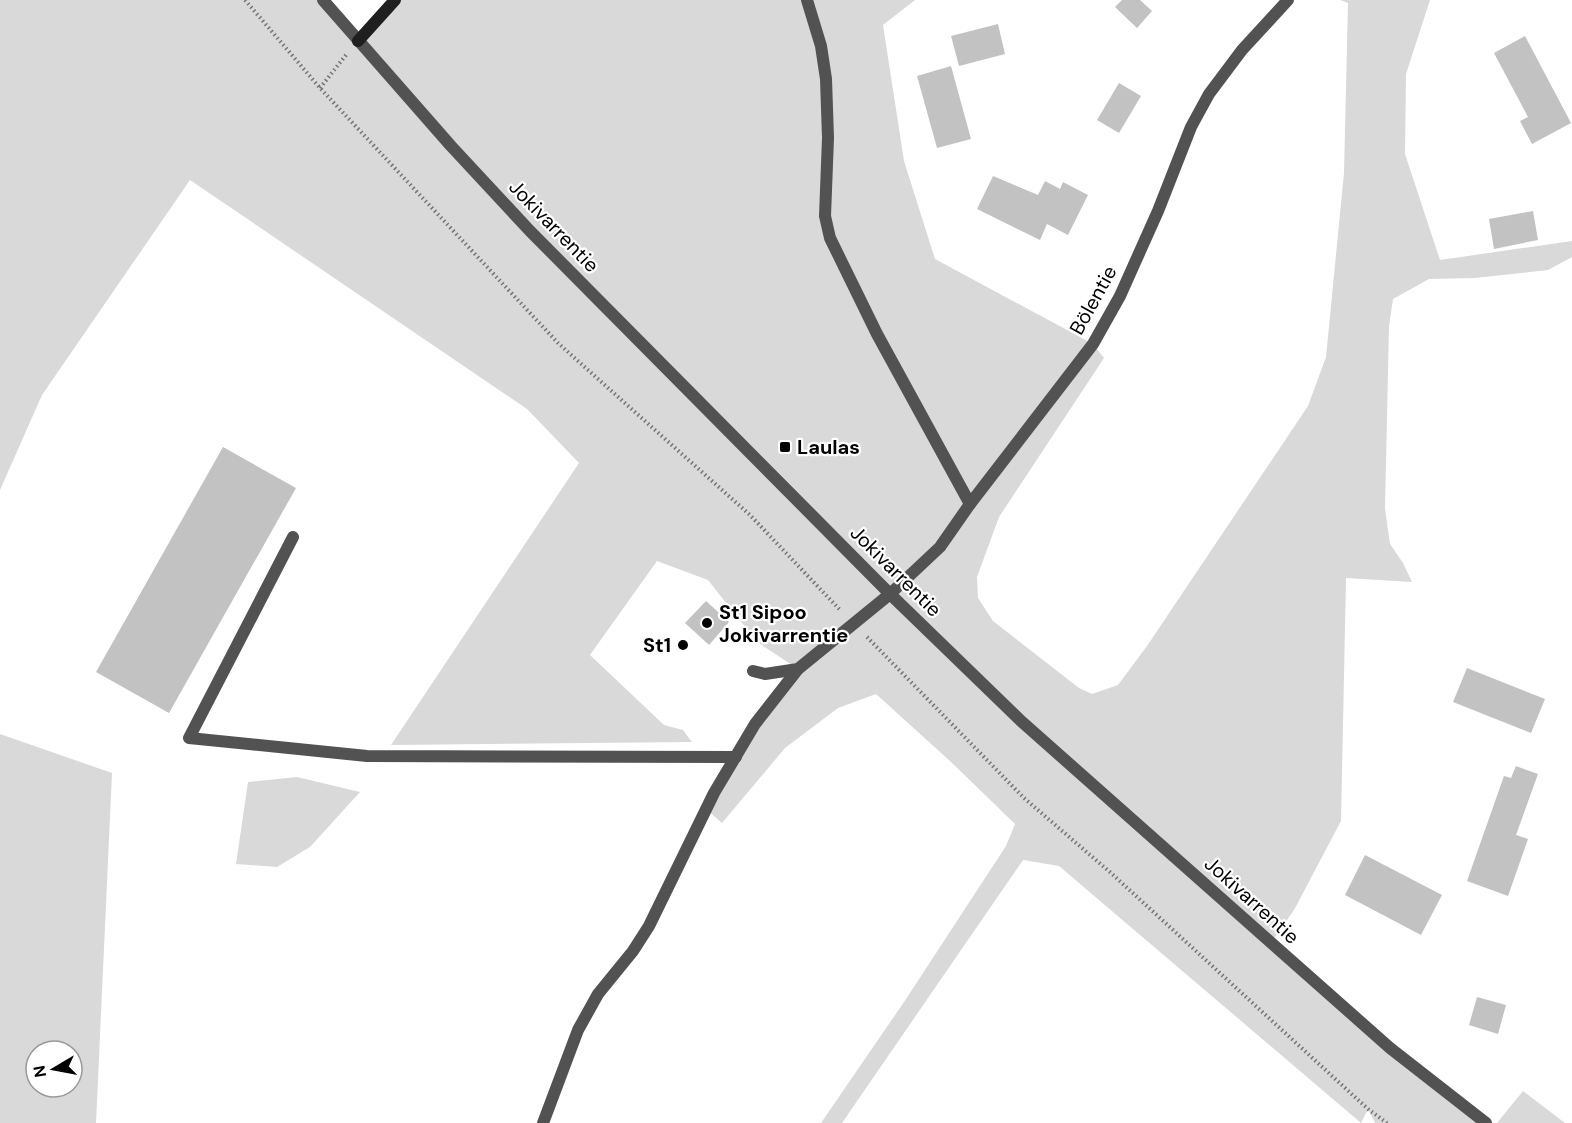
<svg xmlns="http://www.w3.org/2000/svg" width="1572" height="1123" font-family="'DM Sans',sans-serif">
<rect width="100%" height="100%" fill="#fff"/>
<g fill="#d9d9d9" fill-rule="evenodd">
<path d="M0,0H323L358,40L390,0H915L883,25L904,161L935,259L1093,344L1104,358L999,517L977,577L978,598L993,621L1079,688L1092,694L1118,685L1147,646L1308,406L1326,357L1344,173L1348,3L1340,0H1430L1406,74L1405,154L1440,260L1572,241V257L1548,270L1475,278L1429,279L1393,299L1389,326L1385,509L1390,544L1403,563L1412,582L1346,578L1341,821L1294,910L1271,943L1486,1123H1375L1368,1109L1361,1123L1059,866L1023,860L842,1123H821L906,999L1006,846L1015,824L950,761L876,694L838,708L785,748L722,823L706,809L798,669L757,642L708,580L657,561L590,655L664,725L683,730L692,742L391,745L579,463L527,409L190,180L42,395L0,490Z"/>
<path d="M0,734L112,773L96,1123H0ZM36,1051H72V1087H36Z"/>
<path d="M297,777L360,792L310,847L277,867L236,864L248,782Z"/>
<path d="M1523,1091L1565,1123H1497Z"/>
</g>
<g fill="#c2c2c2">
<path d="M1122,0H1140L1152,11L1137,28L1115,7Z"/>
<path d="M998,24L1005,54L959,66L951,36Z"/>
<path d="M1525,36L1571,123L1532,144L1520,121L1528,117L1494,53Z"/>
<path d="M951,66L971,139L937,148L917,76Z"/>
<path d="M1119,83L1141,96L1119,133L1097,120Z"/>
<path d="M993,176L1038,195L1045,181L1060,189L1063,182L1088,195L1068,235L1047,224L1040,240L977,209Z"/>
<path d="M1533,211L1538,240L1494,249L1489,219Z"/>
<path d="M223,447L296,488L169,713L96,672Z"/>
<path d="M706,601L729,622L709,645L685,623Z"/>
<path d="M1467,668L1545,699L1531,733L1453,702Z"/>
<path d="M1516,766L1538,774L1516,835L1528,839L1508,896L1467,881L1504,776L1511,778Z"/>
<path d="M1365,855L1442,895L1421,935L1345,895Z"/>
<path d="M1477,997L1506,1005L1498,1034L1469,1025Z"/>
</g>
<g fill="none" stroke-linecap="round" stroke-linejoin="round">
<g stroke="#747474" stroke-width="4" stroke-dasharray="1.5 3" stroke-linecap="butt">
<path d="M245,0L320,88L558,343L750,515L841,611"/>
<path d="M320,88L346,55"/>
<path d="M867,637L1024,798L1111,873L1368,1109L1387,1123"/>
</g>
<g stroke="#525252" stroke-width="12">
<path d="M807,0L821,46L826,79L828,138L825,216L830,238L877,334L970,504"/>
<path d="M293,537L189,738L367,756L736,757"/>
<path d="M753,671L765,674L798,669L890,594"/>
<path d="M543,1123L578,1030L598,994L633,951L649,926L714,793L755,724L798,669"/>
</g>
<path stroke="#525252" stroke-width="12" d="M890,594L940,547L970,504L1093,344L1120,296L1158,211L1191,127L1209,94L1242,50L1288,0"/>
<path stroke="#525252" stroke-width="12" d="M323,0L451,146L530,231L890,594L1021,721L1390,1048L1486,1123"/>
<path stroke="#1f1f1f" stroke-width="12" d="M358,41L395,0"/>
</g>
<g fill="#000" stroke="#fff" stroke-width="2">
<rect x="779" y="441" width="12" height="12" rx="3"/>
<circle cx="707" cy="623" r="6"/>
<circle cx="683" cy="645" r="6"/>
</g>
<g text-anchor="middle" stroke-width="4.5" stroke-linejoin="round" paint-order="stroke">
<g font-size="20" fill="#000" stroke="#fff">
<text transform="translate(554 226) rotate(46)" y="7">Jokivarrentie</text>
<text transform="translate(1093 300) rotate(-61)" y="7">Bölentie</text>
<text transform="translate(896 571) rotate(45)" y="7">Jokivarrentie</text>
<text transform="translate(1252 900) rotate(42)" y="7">Jokivarrentie</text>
</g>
<g font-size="20" font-weight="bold" fill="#000" stroke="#fff" text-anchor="start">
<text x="797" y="454">Laulas</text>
<text x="719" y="619">St1 Sipoo<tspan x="719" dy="23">Jokivarrentie</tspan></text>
<text x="671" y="652" text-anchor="end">St1</text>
</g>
</g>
<g transform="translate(54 1069) rotate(260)"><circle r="28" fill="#ffffff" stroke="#999999" stroke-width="1.5"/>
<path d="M0-4.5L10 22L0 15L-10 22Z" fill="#000000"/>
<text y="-9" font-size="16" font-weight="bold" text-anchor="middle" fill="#000000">N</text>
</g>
</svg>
